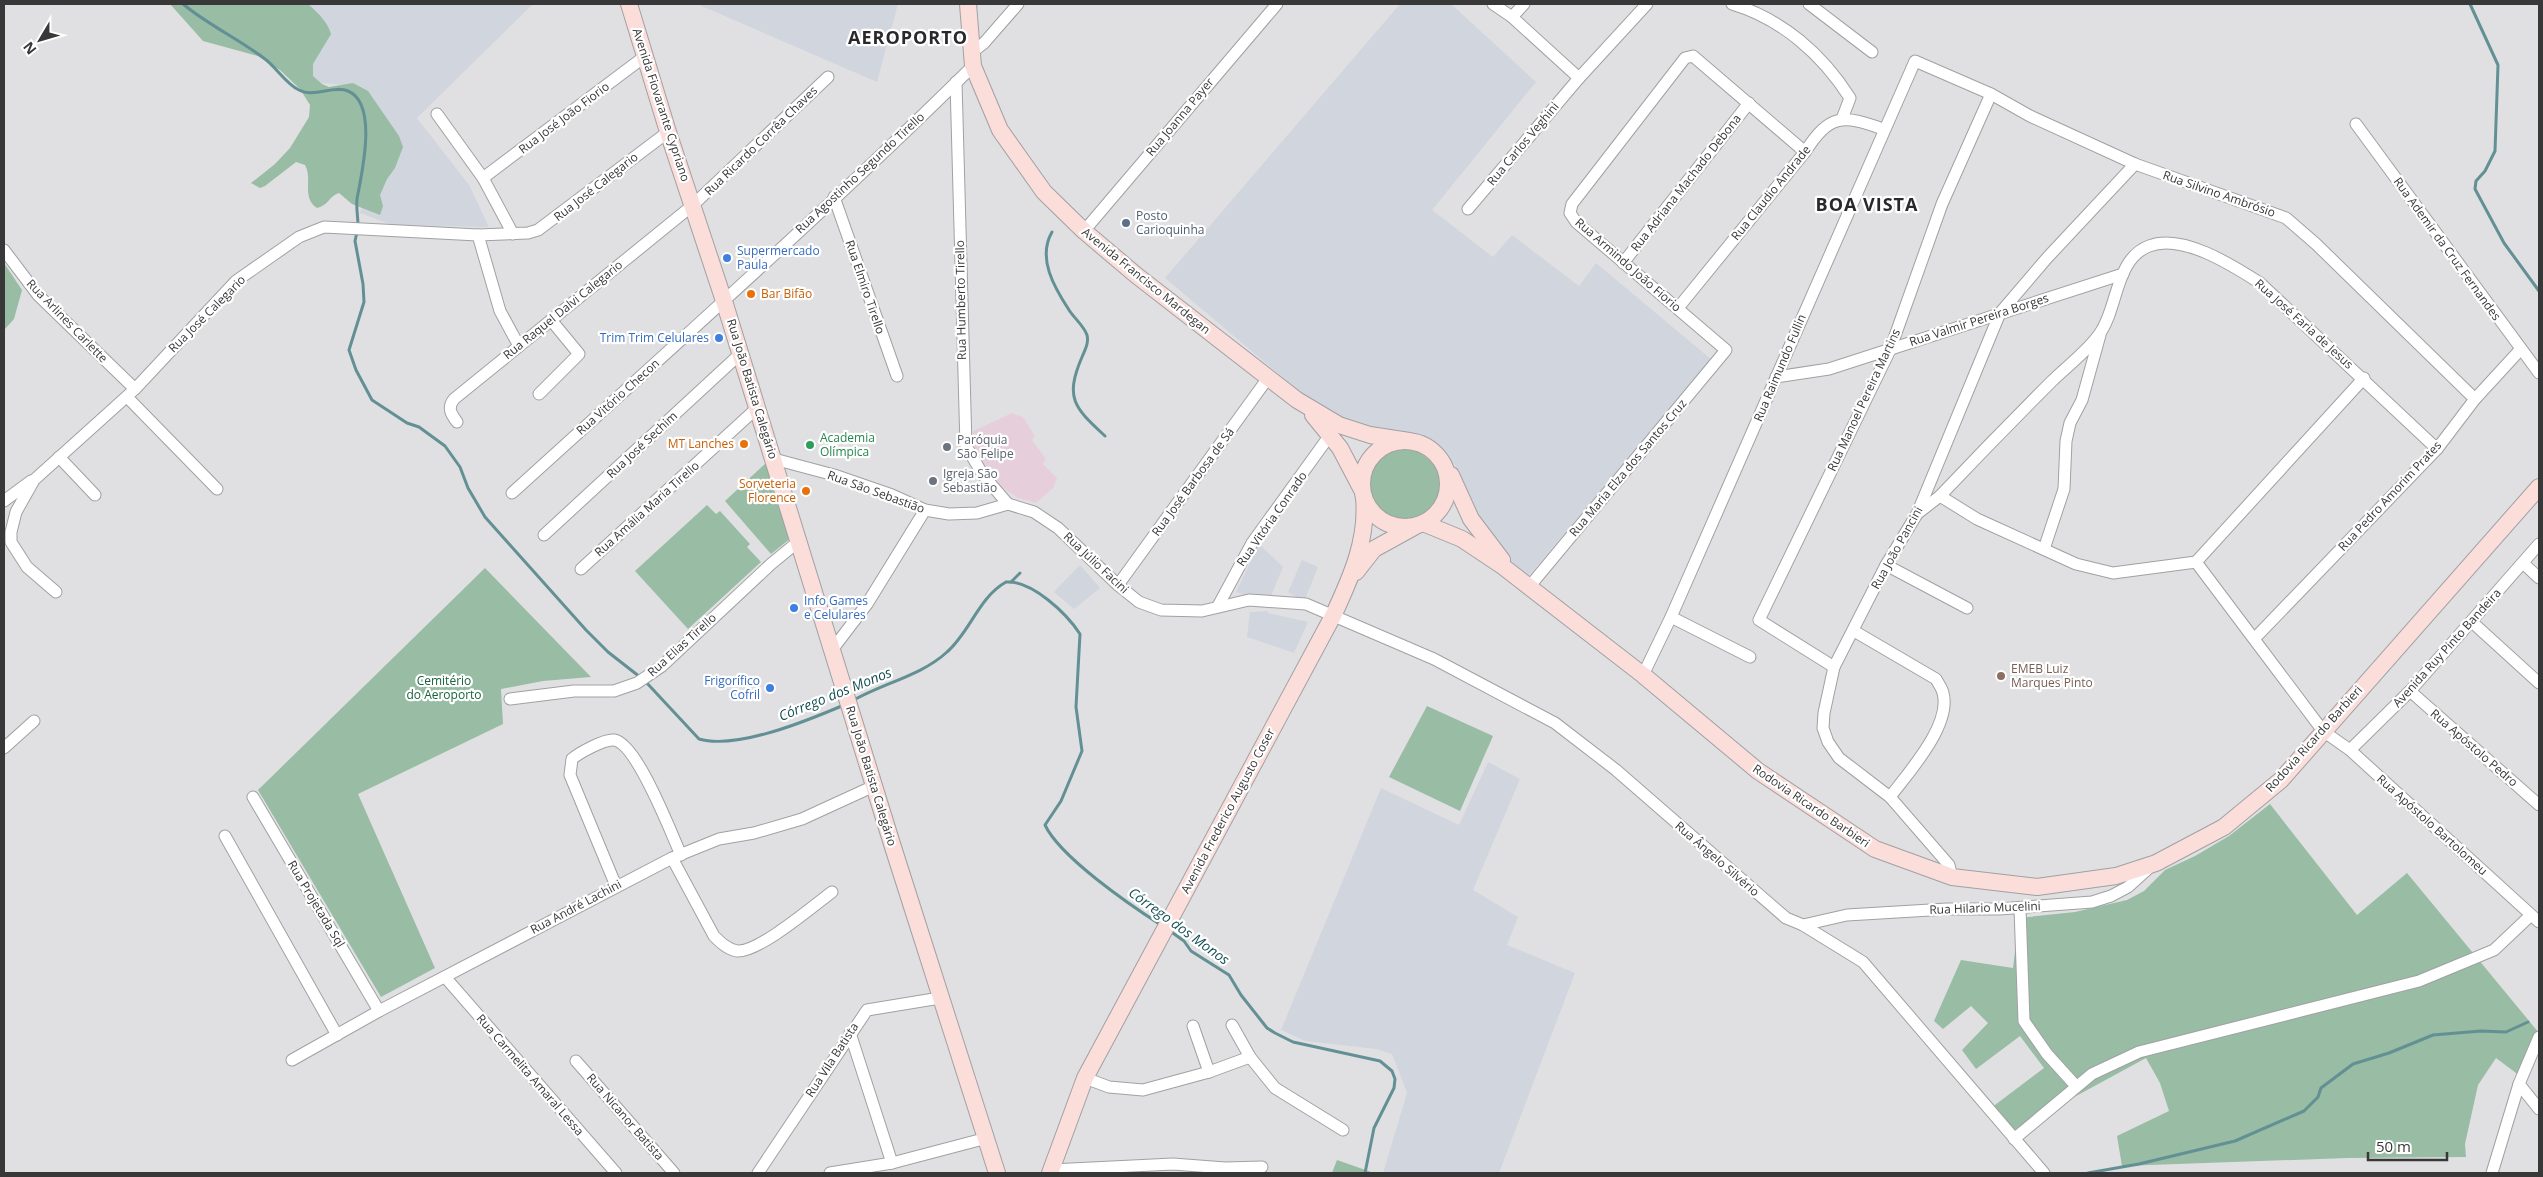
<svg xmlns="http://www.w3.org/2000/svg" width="2543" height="1177" font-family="'Open Sans',sans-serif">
<rect width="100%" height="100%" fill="#e0e0e2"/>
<g fill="#d1d5de">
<path d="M191,4H533L417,118L469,185L489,227L392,225L360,213L375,167L345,85L297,81L262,58Z"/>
<path d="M697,4H898L877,82Z"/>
<path d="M1400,4H1451L1536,82L1432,210L1493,257L1512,235L1579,286L1596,263L1712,360L1525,580L1483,529L1455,465L1441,452L1413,438L1344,420L1300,392L1165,278Z"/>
<path d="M1259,544L1283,567L1271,596L1250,597L1236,592Z"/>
<path d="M1302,560L1318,567L1304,602L1288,592Z"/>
<path d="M1080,565L1100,588L1074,609L1054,592Z"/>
<path d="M1268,611V613L1308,622L1294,653L1247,637L1250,612Z"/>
<path d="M1488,762L1520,779L1473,890L1518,917L1507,945L1575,973L1499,1173H1383L1407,1093L1392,1054L1376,1049L1305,1041L1281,1030L1381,788L1459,825Z"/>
</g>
<path fill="#e6cfdb" d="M1012,413L1023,417L1035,436L1032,440L1046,459L1043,464L1057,478L1053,488L1036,503L1018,498L1003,488L974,451L973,431Z"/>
<g fill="#98bca4">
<path d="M170,4H308C318,13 327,21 331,34L313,64V76L322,84L329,87L353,83L368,91L399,136L403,147L395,168L387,179L380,195L383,206L380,215L352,204L339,193C330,195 328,206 317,208C301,197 313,179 305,165L296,162L265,186L260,188L251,183L275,164L290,148L309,117L310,105L300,89L280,70L258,56L203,41Z"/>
<path d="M4,263L22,290L14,319L4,330Z"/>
<circle cx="1403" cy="486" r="37"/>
<path d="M766,463L791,538L771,554L725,501Z"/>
<path d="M707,505L716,514L720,511L750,544L747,547L761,562L688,629L635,571Z"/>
<path d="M485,568L591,677L543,681L501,689L503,724L358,794L435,968L381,997L258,790Z"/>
<path d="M1427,706L1493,736L1460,811L1389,777Z"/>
<path d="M2270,804L2357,915L2407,873L2539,1033L2520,1076L2496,1058L2478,1085L2465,1144L2466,1157L2348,1158L2122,1166L2117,1136L2169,1111L2160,1083L2146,1058L2010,1132L1991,1108L2044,1068L2020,1036L1976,1069L1962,1050L1988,1023L1971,1006L1943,1029L1934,1021L1961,960L2013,968L2019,918L2075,912L2127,900L2144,891L2165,870L2195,856L2229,836Z"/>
<path d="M1337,1160L1374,1173H1332Z"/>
</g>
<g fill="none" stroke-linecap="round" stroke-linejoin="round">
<g stroke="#639094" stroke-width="3">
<path d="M183,4C208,25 239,39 265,59C277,68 286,84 299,90C314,98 333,85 348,91C379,104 361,176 357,199C356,208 358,217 358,226"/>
<path d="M2470,4L2498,65L2495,151L2485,171L2476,181L2475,189L2504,243L2539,291"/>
<path d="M357,232L355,241L363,284L364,302L349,350L356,370L372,400L407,423L419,427L445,446L460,467L468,488L485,517L586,630L608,652L640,677"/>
<path d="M1052,232C1037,258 1054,287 1069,310C1074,318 1084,326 1087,335C1089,343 1085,350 1082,357C1064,399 1075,408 1105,436"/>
<path d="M1011,582L1020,573"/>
<path d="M645,681L699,739C737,750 809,720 844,705"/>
<path d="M852,701C883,683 921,676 947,652C970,632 979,597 1006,582C1032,580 1067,614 1080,634L1076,707L1082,751L1061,801L1045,825C1060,857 1130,905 1161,925"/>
<path d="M1170,931L1184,941L1191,951L1229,975L1241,995L1267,1028L1275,1033L1293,1042L1380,1061L1392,1071L1395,1079L1394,1088L1374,1128L1365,1173"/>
<path d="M2088,1173L2139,1164L2235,1141L2304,1111L2318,1097L2321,1088L2353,1064L2389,1053L2433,1035L2481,1031L2506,1032L2528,1022"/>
</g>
<defs>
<g id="street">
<path d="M1493,4L1512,17L1579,78"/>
<path d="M1732,4C1782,19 1822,54 1850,98L1842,119"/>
<path d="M1809,4L1872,52"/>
<path d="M1512,17L1524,4"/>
<path d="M972,52L984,43L1018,4"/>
<path d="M956,82L966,446L983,475L1008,504"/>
<path d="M437,114L483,178L513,234"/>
<path d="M2356,124L2539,373"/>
<path d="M483,178L644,57"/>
<path d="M834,197L897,376"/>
<path d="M1468,209L1579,78L1647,4"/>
<path d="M1084,231L1277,4"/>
<path d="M478,235L500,311L519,346"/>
<path d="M4,250L38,295L135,389"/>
<path d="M1623,263L1749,103"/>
<path d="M1678,308L1805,152C1830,113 1843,115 1883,129"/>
<path d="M1776,377L1829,369L2123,274"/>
<path d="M539,394L579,354L551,320"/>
<path d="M127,397L217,489"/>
<path d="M457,422C451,414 447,408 454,399L693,205L828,77"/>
<path d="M59,457L95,495"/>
<path d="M774,459L834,475L892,495L925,510L949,514L977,513L1008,504L1034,512L1058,528L1118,585L1139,602L1161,610L1202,611L1249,600L1306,604L1434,659L1555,723L1616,770L1786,918L1803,925L1863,962L2044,1173"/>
<path d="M512,493C667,352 824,213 973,66"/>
<path d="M1940,496L1977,519L2076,564L2113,573L2196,562"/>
<path d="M4,501L31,481"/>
<path d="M1918,513L1940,496C1977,457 2014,419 2052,381C2066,367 2089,350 2100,333C2118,308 2115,259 2149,246C2182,233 2232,265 2260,283L2437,449"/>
<path d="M544,535L740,354"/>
<path d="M2044,549L2064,489L2066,441L2070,423L2082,400L2100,335"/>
<path d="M2196,562L2323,731L2350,750L2539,922"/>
<path d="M2196,562L2364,378"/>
<path d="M2523,563L2539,578"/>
<path d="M1886,565L1967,608"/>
<path d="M581,569L757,408"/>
<path d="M1118,585L1268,378"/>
<path d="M1529,587L1726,350L1576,222L1570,213L1572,204L1685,58L1693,56L1805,152"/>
<path d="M56,592L27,567L11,542V532L16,512L34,480L135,389L236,281L299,237L324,227L478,235L528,233L538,230L668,132"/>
<path d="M1218,606L1252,543L1330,435"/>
<path d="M1671,617L1750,657"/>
<path d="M2472,622L2539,683"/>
<path d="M1854,631L1936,679C1938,683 1942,688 1943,693C1952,725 1908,773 1890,797"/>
<path d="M2255,638L2437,449L2475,399L2520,350"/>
<path d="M832,650L867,604L925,510"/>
<path d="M1834,667L1759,620L1890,350L1942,204L1991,94"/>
<path d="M1643,675L1671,617L1915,61L1991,94L2030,116L2135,164L2286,218L2316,244L2475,399"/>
<path d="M2410,691L2539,805"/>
<path d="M510,699L574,691H614L637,683L662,666L771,564L799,541"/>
<path d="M4,748L34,721"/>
<path d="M2350,750L2410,691L2539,544"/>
<path d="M253,797L379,1011"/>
<path d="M225,836L337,1035"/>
<path d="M672,858L714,936C720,942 727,949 737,951C758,953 813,906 832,892"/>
<path d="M1952,877L1949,865L1890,797L1839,758L1828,742L1823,728L1824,713L1834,667L1886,565L1917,514L2000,313L2047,258L2135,164"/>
<path d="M616,886L570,775L572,759C579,753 604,739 614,740C637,743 671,833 681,855"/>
<path d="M2020,908L2024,1021L2047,1054L2076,1086"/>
<path d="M1803,925L1847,915L1947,909H1999L2092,902L2111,896L2128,887L2149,868"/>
<path d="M445,977L616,1173"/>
<path d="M1232,1025L1250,1057L1275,1088L1343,1130"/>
<path d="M1193,1026L1209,1072"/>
<path d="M850,1033L892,1163"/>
<path d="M292,1060L379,1011L672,858L719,839L754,833L802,819L874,786"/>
<path d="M576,1061L674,1173"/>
<path d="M1085,1078L1109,1087L1143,1090L1209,1072L1250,1057"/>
<path d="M2519,1084L2539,1109"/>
<path d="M2014,1139L2092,1074L2139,1052L2419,981L2494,950L2531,915"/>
<path d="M1051,1170L1173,1164L1225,1168L1262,1167"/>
<path d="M758,1173L867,1010L940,998"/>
<path d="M830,1173L892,1163L987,1138"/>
<path d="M2492,1173L2519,1084L2539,1037"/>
</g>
<g id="secondary">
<path d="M629,4L668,132L724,301L892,844L997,1173"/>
<path d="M968,4L973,66L1000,130L1044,192L1084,231L1136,275L1297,400L1339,425L1370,435L1409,441"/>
<path d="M1313,415L1340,448L1361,488"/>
<circle cx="1405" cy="484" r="43"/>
<path d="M1451,475L1471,519L1502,560"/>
<path d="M1423,523L1462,539L1501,565L1643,675L1758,771L1875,849L1952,877L2037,887L2116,876L2156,863L2224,827L2281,780L2539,487"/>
<path d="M1356,572L1374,549L1414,527"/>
<path d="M1050,1173L1085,1078L1334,614C1351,577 1368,540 1364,497"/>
</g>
</defs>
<use href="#street" stroke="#a0a1a3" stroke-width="13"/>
<use href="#secondary" stroke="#a0a1a3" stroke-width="18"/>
<use href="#street" stroke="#fff" stroke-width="11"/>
<use href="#secondary" stroke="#fbddda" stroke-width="16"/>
</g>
<circle fill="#5c6f8a" stroke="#fff" stroke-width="2" cx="1126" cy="223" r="5"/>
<g fill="#3f7fe0" stroke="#fff" stroke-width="2">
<circle cx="727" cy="258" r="5"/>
<circle cx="719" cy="338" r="5"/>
<circle cx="794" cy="608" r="5"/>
<circle cx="770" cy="688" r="5"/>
</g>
<g fill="#e8710a" stroke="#fff" stroke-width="2">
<circle cx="751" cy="294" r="5"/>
<circle cx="744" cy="444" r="5"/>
<circle cx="806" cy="491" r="5"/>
</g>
<circle fill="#2e9e5b" stroke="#fff" stroke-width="2" cx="810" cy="445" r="5"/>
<g fill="#6b7280" stroke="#fff" stroke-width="2">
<circle cx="947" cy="447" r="5"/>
<circle cx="933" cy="481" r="5"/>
</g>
<circle fill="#8d6e63" stroke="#fff" stroke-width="2" cx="2001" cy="676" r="5"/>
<g text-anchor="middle" stroke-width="4.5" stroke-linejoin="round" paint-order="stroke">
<g font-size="12" fill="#383838" stroke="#fff">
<text transform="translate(661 105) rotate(72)" y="4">Avenida Fiovarante Cypriano</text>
<text transform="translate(1180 117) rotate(-50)" y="4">Rua Joanna Payer</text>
<text transform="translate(564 118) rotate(-37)" y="4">Rua José João Fiorio</text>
<text transform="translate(761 141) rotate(-44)" y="4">Rua Ricardo Corrêa Chaves</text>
<text transform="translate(1523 144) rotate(-50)" y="4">Rua Carlos Veghini</text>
<text transform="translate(860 173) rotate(-43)" y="4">Rua Agostinho Segundo Tirello</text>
<text transform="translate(1686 183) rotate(-52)" y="4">Rua Adriana Machado Debona</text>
<text transform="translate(596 187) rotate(-38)" y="4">Rua José Calegario</text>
<text transform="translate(1771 193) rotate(-51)" y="4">Rua Claudio Andrade</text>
<text transform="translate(2219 194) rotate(19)" y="4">Rua Silvino Ambrósio</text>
<text transform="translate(2447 249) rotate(54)" y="4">Rua Ademir da Cruz Fernandes</text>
<text transform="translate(1628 265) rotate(41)" y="4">Rua Armindo João Fiorio</text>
<text transform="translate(1146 281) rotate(39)" y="4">Avenida Francisco Mardegan</text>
<text transform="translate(865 287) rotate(71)" y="4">Rua Elmiro Tirello</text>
<text transform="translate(961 300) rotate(-91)" y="4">Rua Humberto Tirello</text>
<text transform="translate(563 310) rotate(-39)" y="4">Rua Raquel Dalvi Calegario</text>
<text transform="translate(207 314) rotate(-45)" y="4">Rua José Calegario</text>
<text transform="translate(1979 320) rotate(-18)" y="4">Rua Valmir Pereira Borges</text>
<text transform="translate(67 321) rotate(46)" y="4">Rua Arlines Carlette</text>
<text transform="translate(2304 324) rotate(42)" y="4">Rua José Faria de Jesus</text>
<text transform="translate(1780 368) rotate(-67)" y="4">Rua Raimundo Fullin</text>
<text transform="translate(752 389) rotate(73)" y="4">Rua João Batista Calegário</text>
<text transform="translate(618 397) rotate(-42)" y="4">Rua Vitório Checon</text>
<text transform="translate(1864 400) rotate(-65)" y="4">Rua Manoel Pereira Martins</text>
<text transform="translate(642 445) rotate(-43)" y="4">Rua José Sechim</text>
<text transform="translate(1628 468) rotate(-50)" y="4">Rua Maria Elza dos Santos Cruz</text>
<text transform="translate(1193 482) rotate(-54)" y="4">Rua José Barbosa de Sá</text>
<text transform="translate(876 492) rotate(20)" y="4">Rua São Sebastião</text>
<text transform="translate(2390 496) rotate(-47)" y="4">Rua Pedro Amorim Prates</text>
<text transform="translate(647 509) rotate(-42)" y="4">Rua Amália Maria Tirello</text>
<text transform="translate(1272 519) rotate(-55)" y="4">Rua Vitória Conrado</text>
<text transform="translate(1897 548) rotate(-61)" y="4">Rua João Pancini</text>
<text transform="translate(1096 563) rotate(43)" y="4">Rua Júlio Facini</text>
<text transform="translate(682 645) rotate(-42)" y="4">Rua Elias Tirello</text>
<text transform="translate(2447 648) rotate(-48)" y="4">Avenida Ruy Pinto Bandeira</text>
<text transform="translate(2314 739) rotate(-48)" y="4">Rodovia Ricardo Barbieri</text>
<text transform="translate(2474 748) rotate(41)" y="4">Rua Apóstolo Pedro</text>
<text transform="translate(871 776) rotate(73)" y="4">Rua João Batista Calegário</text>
<text transform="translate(1811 806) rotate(34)" y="4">Rodovia Ricardo Barbieri</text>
<text transform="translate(1228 811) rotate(-62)" y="4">Avenida Frederico Augusto Coser</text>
<text transform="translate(2432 825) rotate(42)" y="4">Rua Apóstolo Bartolomeu</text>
<text transform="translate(1717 859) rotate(41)" y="4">Rua Ângelo Silvério</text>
<text transform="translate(316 904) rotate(59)" y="4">Rua Projetada Sql</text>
<text transform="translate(576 907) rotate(-28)" y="4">Rua André Lachini</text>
<text transform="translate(1985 908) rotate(-2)" y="4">Rua Hilario Mucelini</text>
<text transform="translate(832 1060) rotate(-57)" y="4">Rua Vila Batista</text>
<text transform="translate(530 1075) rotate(49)" y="4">Rua Carmelita Amaral Lessa</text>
<text transform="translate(625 1117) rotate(49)" y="4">Rua Nicanor Batista</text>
</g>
<g font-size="12" fill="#4e5e75" stroke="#fff" text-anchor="start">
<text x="1136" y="220">Posto<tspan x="1136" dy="14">Carioquinha</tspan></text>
</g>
<g font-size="12" fill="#366cbe" stroke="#fff" text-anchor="start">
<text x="737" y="255">Supermercado<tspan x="737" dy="14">Paula</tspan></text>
<text x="709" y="342" text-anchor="end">Trim Trim Celulares</text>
<text x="804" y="605">Info Games<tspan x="804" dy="14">e Celulares</tspan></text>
<text x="760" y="685" text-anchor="end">Frigorífico<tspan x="760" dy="14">Cofril</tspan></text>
</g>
<g font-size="12" fill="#c56008" stroke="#fff" text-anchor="end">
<text x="761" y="298" text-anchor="start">Bar Bifão</text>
<text x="734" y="448">MT Lanches</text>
<text x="796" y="488">Sorveteria<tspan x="796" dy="14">Florence</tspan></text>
</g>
<g font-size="12" fill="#27864d" stroke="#fff" text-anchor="start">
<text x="820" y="442">Academia<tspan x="820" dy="14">Olímpica</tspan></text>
</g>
<g font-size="12" fill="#5b616d" stroke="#fff" text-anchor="start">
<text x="957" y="444">Paróquia<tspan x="957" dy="14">São Felipe</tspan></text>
<text x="943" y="478">Igreja São<tspan x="943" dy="14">Sebastião</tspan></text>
</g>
<g font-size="12" fill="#785e54" stroke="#fff" text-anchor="start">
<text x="2011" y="673">EMEB Luiz<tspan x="2011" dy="14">Marques Pinto</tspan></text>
</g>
<g font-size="12" fill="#17633c" stroke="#fff">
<text x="444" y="685">Cemitério<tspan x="444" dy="14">do Aeroporto</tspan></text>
</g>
<g font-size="14" font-style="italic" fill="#144f53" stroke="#fff">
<text transform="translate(835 694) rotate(-22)" y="5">Córrego dos Monos</text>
<text transform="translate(1179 926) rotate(36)" y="5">Córrego dos Monos</text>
</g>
<g font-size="18" font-weight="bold" letter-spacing="1" fill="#29292b" stroke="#fff">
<text x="908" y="44">AEROPORTO</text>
<text x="1867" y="211">BOA VISTA</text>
</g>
</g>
<rect width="2543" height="1177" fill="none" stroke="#383838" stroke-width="10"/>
<g transform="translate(40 40) rotate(232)" stroke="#ffffff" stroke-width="4" paint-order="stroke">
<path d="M0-4L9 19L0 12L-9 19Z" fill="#383838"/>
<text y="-8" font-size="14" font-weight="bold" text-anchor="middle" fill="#383838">N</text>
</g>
<path d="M2368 1152v8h79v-8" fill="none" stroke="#383838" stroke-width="2.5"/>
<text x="2376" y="1152" font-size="15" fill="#383838" stroke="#ffffff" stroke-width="4" paint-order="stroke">50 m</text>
</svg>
